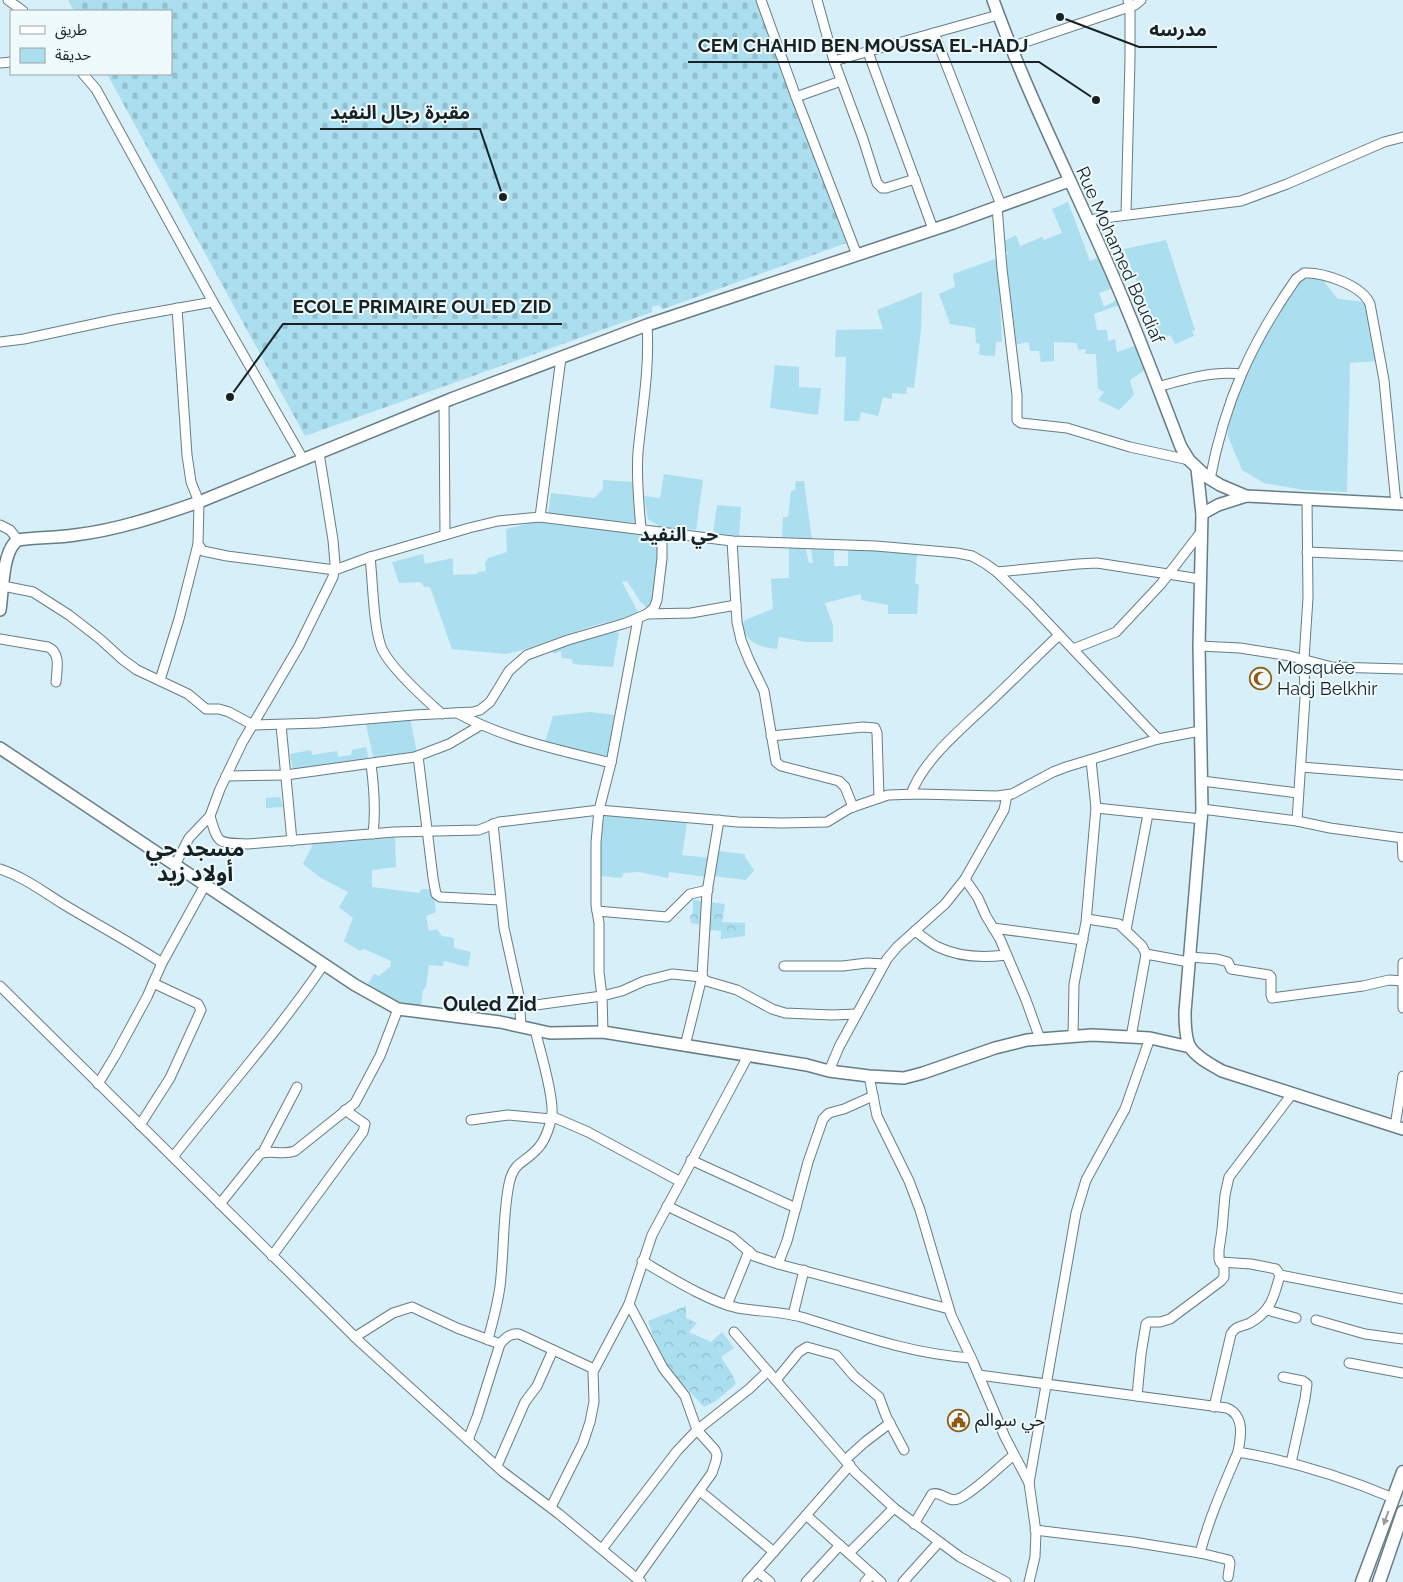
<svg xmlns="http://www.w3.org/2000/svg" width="1403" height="1582" font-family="Raleway,'Noto Sans Arabic',sans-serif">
<defs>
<pattern id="forest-crowns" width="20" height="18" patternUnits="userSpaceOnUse" patternTransform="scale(1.25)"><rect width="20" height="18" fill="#abdeef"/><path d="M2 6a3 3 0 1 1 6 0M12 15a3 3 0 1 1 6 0" fill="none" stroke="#92becd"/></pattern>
<pattern id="cemetery-stones" width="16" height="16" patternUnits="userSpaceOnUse" patternTransform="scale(1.25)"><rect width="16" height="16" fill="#abdeef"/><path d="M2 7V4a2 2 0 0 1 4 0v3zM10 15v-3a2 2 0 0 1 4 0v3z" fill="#92becd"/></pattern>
</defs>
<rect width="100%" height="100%" fill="#d6eff8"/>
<g fill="url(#forest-crowns)">
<path d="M693,900L725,904L722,922L745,923V936L721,939V931L709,930L701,932V925L691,923L690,916L693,913Z"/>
<path d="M686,1306V1318L697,1323L689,1332L711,1342L722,1332L734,1348L721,1357L732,1374L736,1384L716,1401L704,1407L671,1371L659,1353L648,1321Z"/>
</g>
<path fill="url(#cemetery-stones)" d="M68,0H756L849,242L663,309L658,305L652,307V312L305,436L107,74H171V11H74Z"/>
<g fill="#abdeef">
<path d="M1068,202L1090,261L1103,256L1116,287L1099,293L1104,307L1120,298L1122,304L1094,314L1097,330H1107L1108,341L1115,339L1117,352L1135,346L1145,370L1130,380L1134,395L1119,410L1098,400L1104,392L1098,389L1096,354H1085L1086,349L1078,350L1077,343L1054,342V361L1041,362L1039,351H1030L1029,342L1013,345L1003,256L1008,254L1002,242L1016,235L1020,246L1042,237L1044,240L1062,233L1052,209Z"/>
<path d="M1166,240L1195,330L1192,331L1194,336L1175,344L1170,335L1160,340L1124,249Z"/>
<path d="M998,258L1002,342H996L995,356L979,355L980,344L976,343L975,328L950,324L939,294L955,287L953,274Z"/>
<path d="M1301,279H1322L1338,299L1366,302L1378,361L1350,363L1347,492L1304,490L1264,483L1242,470L1228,436V421L1240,379L1260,341Z"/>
<path d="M922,292L921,330L914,388L907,387L906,394L892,393V399L883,397L878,416L861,412L859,421H844L846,357H835L836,330L883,329L877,310Z"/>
<path d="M775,365L799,367V387L821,388L818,415L770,408Z"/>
<path d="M664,474L703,480L696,530L661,527L648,519L644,496L660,498Z"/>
<path d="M603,480L633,482L638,523L548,515L551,493L594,498L603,489Z"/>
<path d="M796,481H804L812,540L782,539L783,517H788L791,491L795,490Z"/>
<path d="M717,505L741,507L739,536L713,533Z"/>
<path d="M535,522L658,536C660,539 663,542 665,546C673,563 660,591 651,605L646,607L640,601L627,581L622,582L639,614L589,627L522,650L506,654L452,649L430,587H424L421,582L399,583L392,562L423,554L425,564L453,558V575L478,574L477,572L486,571L485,563L488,558L507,552L506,529Z"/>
<path d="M789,546H805L809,563H813L811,549L834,548V566H848V548L917,554L915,583L919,585L917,614H888V605L861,600V594L825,603L833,625V642H807L779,637L777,649C761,648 749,643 741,628L745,620L773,609L771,579L789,578Z"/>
<path d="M609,631L619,633L613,667L573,664L572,659L562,658L561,651L554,654L552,651Z"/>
<path d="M590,712L616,715L610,757L545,743L553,716Z"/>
<path d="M410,718L417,753L374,761L366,724Z"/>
<path d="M366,747L369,761L293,770L290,754L311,750L312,755L337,751L338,757L351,755L352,750Z"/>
<path d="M280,797L283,807L266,808V798Z"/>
<path d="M604,813L687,823L682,855L710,858L706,877L669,872L668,878L639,872L623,873L622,878L598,876Z"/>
<path d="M395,835L396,867L372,870V887L419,893L422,889H430L434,898L436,912L426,916L429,931L437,929L442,936L454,938V948L471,952L468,967L444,961L443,966L429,965L426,987L423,990L421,1006L396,1001L368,984L374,974L379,976L391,966V961L364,949L360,951L344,941L353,918L339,907L348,892L321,878L303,864L313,844Z"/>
<path d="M718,851L745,854V857L754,870L746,880L713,876Z"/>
</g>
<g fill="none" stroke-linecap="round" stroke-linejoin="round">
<defs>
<g id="street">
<path d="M8,0L23,11"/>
<path d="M761,0L796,97L857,255"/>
<path d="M817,0L834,61L863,139L877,183L882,188H886L915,179"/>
<path d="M934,33L1001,205"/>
<path d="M1011,47L1135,5L1141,0"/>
<path d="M868,52L933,229"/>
<path d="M834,61L998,15"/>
<path d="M0,63L11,62"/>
<path d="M83,74L96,89L213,302L303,459"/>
<path d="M796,97L841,81"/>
<path d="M997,207L1002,269L1017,395V420L1021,423L1067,428L1130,447L1189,460"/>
<path d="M1126,214L1130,59V7L1128,0"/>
<path d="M1088,220L1241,201L1287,184L1384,142L1403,137"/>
<path d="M177,308L187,455L191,482L199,502L198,544L203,551L227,556L335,570L370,557L469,528L498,521L540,517L732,541L876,546L957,553L972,556L986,564L997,572L1030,604L1158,739"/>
<path d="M0,342L24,339L117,319L213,302"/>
<path d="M1158,387C1185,379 1212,371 1241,374"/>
<path d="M444,402L445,535"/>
<path d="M1210,479C1225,401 1251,343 1296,279L1304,273C1323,272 1362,285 1370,304L1384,380L1396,504"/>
<path d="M540,517L561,358"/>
<path d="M0,525L10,530L18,540"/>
<path d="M641,529C639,504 636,478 638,452C642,410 650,368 647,325"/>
<path d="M732,541L737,622L741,640L749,660L764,691L776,762L781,766L839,781L845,787L853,807"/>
<path d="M1307,552L1403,556"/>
<path d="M370,557C373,582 373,627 382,649C391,668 425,699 442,714"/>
<path d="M997,572L1078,564L1097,563L1200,579"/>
<path d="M3,586L33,592L69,615L100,639L122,659L137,670L188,694L206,709H219L229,712L253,725L319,723L414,715L473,712L480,710L490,702L509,671L527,655L568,640L626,623L647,614L654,608L657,600L662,558V532"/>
<path d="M647,614L691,613L736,605"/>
<path d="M0,639L48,647C61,653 57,669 56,682"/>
<path d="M1199,646L1240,648L1272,653L1290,656L1332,667L1403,669"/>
<path d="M1073,649L1116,632L1161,584L1201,532"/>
<path d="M160,680L179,619L198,544"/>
<path d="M457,713C505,739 559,750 611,763"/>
<path d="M281,725L292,841"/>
<path d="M771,736L863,727L875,728L877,733L879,798"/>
<path d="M418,756L433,878L436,894L440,897L500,900"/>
<path d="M1091,760L1096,808L1202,819"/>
<path d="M371,764C374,787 376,810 373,834"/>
<path d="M1301,767L1403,775"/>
<path d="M226,776L286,775L415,757L449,744L481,725"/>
<path d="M1202,781L1298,793"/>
<path d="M911,794C924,758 966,725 993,699C1015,678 1037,656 1059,635"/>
<path d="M1202,809L1297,821L1330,828L1403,838"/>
<path d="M210,816C218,845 218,843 248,844L394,832L479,830L499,822L599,810L738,822L782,823L827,822L850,808L888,795L918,794L997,796L1012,794L1053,772L1066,767L1158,739L1200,731"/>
<path d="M1297,821L1305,698L1304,659L1308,598L1307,499"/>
<path d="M493,824L504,928L519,996L521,1026"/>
<path d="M1402,838L1403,857"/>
<path d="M175,865L189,838L210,816L220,789L242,743L299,646L333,577L335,564L333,540L319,453"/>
<path d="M0,869C24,877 42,891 63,904C96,924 130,942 162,963"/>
<path d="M965,879L978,898L986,916L1000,939L1026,1000L1040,1039"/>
<path d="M597,911L667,917L690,894L708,890"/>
<path d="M1087,919L1119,924L1142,946L1146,954"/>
<path d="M993,928L1083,940"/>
<path d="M1126,930L1148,814"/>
<path d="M915,931C922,936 930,943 938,947C959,957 983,958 1006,955"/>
<path d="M1190,957L1217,959L1228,962L1231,969L1269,975L1271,977V995L1272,998L1363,986L1389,980L1403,981"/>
<path d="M1403,963V1008"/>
<path d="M784,966H843L867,963L884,964"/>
<path d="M0,986L360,1342L503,1472L559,1514L641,1582"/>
<path d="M521,1007L602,996L622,991L644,981L672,974L702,977L706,981L737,990L772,1009L785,1013L832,1015L857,1014"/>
<path d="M603,1032L602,996L599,972V923L596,905V842L599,810L611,763L638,619"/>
<path d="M1073,1036L1074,984L1086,922L1096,808"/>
<path d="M1131,1037L1146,954L1189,962"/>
<path d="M685,1046L702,977L707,892L719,820"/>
<path d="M829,1071L839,1047L887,959L898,946L945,904L965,879L1004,810L1007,795"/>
<path d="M869,1076L877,1116L909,1181L920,1210L951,1315L973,1362L1005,1437L1029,1483"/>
<path d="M98,1084L115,1056L147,997L162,963L205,885"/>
<path d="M551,1116L588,1132L679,1181"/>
<path d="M471,1120L508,1115L551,1119"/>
<path d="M140,1125L170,1078L201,1010L198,1004L153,983"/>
<path d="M1395,1126L1403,1076"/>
<path d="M263,1152L297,1087"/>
<path d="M173,1157C223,1093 278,1032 324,964"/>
<path d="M691,1160L796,1208"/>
<path d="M220,1204L260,1154C271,1149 281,1156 295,1151L355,1103L380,1056L398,1009"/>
<path d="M667,1206L732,1237L754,1256L778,1264L787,1241L808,1162L823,1119L829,1113L844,1109L873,1096"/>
<path d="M272,1256L363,1132L365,1124L345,1110"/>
<path d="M642,1261C668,1276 709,1302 738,1308C760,1312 783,1311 805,1318C862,1336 912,1354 971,1358"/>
<path d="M1220,1262L1251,1264L1276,1269L1280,1275"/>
<path d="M778,1264L949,1309"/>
<path d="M727,1305L749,1251"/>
<path d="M1267,1310L1296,1318"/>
<path d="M793,1315L804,1270"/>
<path d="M1316,1320L1365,1334L1403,1339"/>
<path d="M734,1332L856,1473L894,1508L960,1557L1006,1582"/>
<path d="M355,1337L393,1313L412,1307L457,1328L500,1344L477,1417L468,1440"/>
<path d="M488,1340C493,1319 500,1298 501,1276C504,1246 503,1214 509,1184C514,1160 525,1164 539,1147C546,1139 553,1119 552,1108C551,1085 540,1052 535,1029"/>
<path d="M500,1344C505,1338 510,1333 519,1334L594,1369"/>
<path d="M1349,1363L1403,1373"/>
<path d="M979,1375L1227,1408C1245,1416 1241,1436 1238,1452C1292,1461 1343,1477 1393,1498"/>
<path d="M1283,1377L1303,1381L1307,1384L1305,1399L1291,1463"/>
<path d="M776,1380L799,1352L807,1347L836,1355L854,1376L879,1397L886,1416L904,1450"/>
<path d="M1137,1396L1141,1354L1146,1324L1149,1322H1160L1170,1319L1221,1281L1224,1277V1268L1219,1259V1250L1222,1230L1225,1195L1229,1177L1292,1094"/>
<path d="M1214,1407L1231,1334C1236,1325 1242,1327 1250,1323C1271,1311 1274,1297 1280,1275L1403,1299"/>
<path d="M845,1460L865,1442L890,1423"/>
<path d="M497,1466L525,1402L537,1386L553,1350"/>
<path d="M700,1491L774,1552"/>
<path d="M551,1507L583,1443L590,1422L594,1402L593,1372L629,1304"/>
<path d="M806,1515L881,1582"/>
<path d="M914,1524L932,1494C942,1491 948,1503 958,1499C972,1494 1001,1465 1014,1455"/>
<path d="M1035,1530L1133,1542L1200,1553"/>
<path d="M602,1549L677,1451L697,1430L749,1389L768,1371"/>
<path d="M849,1553L894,1508"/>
<path d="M757,1571L850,1465"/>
<path d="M1228,1577L1230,1563L1229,1560L1200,1553C1209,1518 1224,1485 1238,1452"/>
<path d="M637,1578L712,1473L716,1461L717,1455L715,1450L697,1430L685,1396L663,1368L629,1304L652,1235L748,1056"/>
<path d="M747,1582L757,1571L770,1582"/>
<path d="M806,1582L840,1545"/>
<path d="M865,1582L872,1574"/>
<path d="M903,1582L939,1542"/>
<path d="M1029,1582L1035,1557L1036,1532L1029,1483L1076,1213L1086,1180L1125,1109L1150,1038"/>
</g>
<g id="secondary">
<path d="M993,0C1025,89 1068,174 1106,260C1134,322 1157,385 1181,447L1189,460L1207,477L1220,485L1246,496L1403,504"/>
<path d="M1197,469L1202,514L1199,646L1202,809L1185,1012C1185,1022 1185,1038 1190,1047C1197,1058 1212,1065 1222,1071L1403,1129"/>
<path d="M1202,514L1218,505L1246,496"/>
<path d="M0,610C3,592 2,550 18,540C37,537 56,538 75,535C117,530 159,516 199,502L451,399L647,325L953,223L1069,181"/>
<path d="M0,748L355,985L398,1009L500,1022L550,1033L603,1032L807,1065L829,1071L869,1076L904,1078L923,1073L995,1048L1027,1040L1092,1035L1150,1038L1190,1047"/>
</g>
<g id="primary">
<path d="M1362,1582L1403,1472"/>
<path d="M1379,1582L1403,1512"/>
</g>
</defs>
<use href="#street" stroke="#667d84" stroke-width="11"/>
<use href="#secondary" stroke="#667d84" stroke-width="14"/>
<use href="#primary" stroke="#667d84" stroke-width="15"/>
<use href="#street" stroke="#fff" stroke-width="9"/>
<use href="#secondary" stroke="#fff" stroke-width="11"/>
<use href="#primary" stroke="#fff" stroke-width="12"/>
</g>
<defs><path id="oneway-solid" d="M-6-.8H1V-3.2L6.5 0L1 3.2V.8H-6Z" transform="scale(1.25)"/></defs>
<use fill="#979b9c" href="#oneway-solid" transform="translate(1386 1518) rotate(110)"/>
<defs>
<symbol id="mosque-ring" viewBox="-11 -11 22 22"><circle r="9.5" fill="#effafd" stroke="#905b0e" stroke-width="1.5"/><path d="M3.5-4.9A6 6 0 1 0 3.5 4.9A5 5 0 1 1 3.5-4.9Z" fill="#905b0e"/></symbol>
<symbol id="civic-ring" viewBox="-11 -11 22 22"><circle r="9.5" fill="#effafd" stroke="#905b0e" stroke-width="1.5"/><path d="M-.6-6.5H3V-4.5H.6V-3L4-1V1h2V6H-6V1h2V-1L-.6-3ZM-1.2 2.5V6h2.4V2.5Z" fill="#905b0e"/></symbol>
</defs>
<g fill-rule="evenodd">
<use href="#mosque-ring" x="1248" y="666" width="25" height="25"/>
<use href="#civic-ring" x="946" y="1408" width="25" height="25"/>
</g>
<g text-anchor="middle" stroke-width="4" stroke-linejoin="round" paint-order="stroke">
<g font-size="18" fill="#182124" stroke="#effafd">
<text transform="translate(1120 255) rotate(66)" y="6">Rue Mohamed Boudiaf</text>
</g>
<g font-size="18" fill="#182124" stroke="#effafd" text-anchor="start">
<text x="1277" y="674">Mosquée<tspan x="1277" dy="21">Hadj Belkhir</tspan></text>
<text x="975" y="1426">حي سوالم</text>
</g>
<g font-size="19" font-weight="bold" fill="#182124" stroke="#effafd">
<text x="679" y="541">حي النفيد</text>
</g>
<g font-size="20" font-weight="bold" fill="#182124" stroke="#effafd">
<text x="490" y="1011">Ouled Zid</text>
</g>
<g font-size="22" font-weight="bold" fill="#182124" stroke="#effafd">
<text x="195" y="856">مسجد حي<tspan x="195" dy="25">أولاد زيد</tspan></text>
</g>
</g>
<path fill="none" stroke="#182124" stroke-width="2" d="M1060 17L1139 47H1217M1096 100L1039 62H688M503 197L480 129H320M230 397L283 324H562"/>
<g fill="#182124" stroke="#effafd" stroke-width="2">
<circle cx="1060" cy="17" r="5"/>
<circle cx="1096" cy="100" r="5"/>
<circle cx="503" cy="197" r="5"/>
<circle cx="230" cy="397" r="5"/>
</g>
<g font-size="19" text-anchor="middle" font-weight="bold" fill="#182124" stroke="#effafd" stroke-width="4" stroke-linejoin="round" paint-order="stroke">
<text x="1178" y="36">مدرسه</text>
<text x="863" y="52">CEM CHAHID BEN MOUSSA EL-HADJ</text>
<text x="400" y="119">مقبرة رجال النفيد</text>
<text x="422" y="313">ECOLE PRIMAIRE OULED ZID</text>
</g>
<rect x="10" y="10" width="162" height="65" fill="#effafd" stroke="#99a3a6"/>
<rect x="20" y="26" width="25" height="8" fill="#ffffff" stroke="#99a3a6"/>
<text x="55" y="35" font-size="15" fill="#182124">طريق</text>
<rect x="20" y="48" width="25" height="15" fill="#abdeef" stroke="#99a3a6"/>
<text x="55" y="60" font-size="15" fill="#182124">حديقة</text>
</svg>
